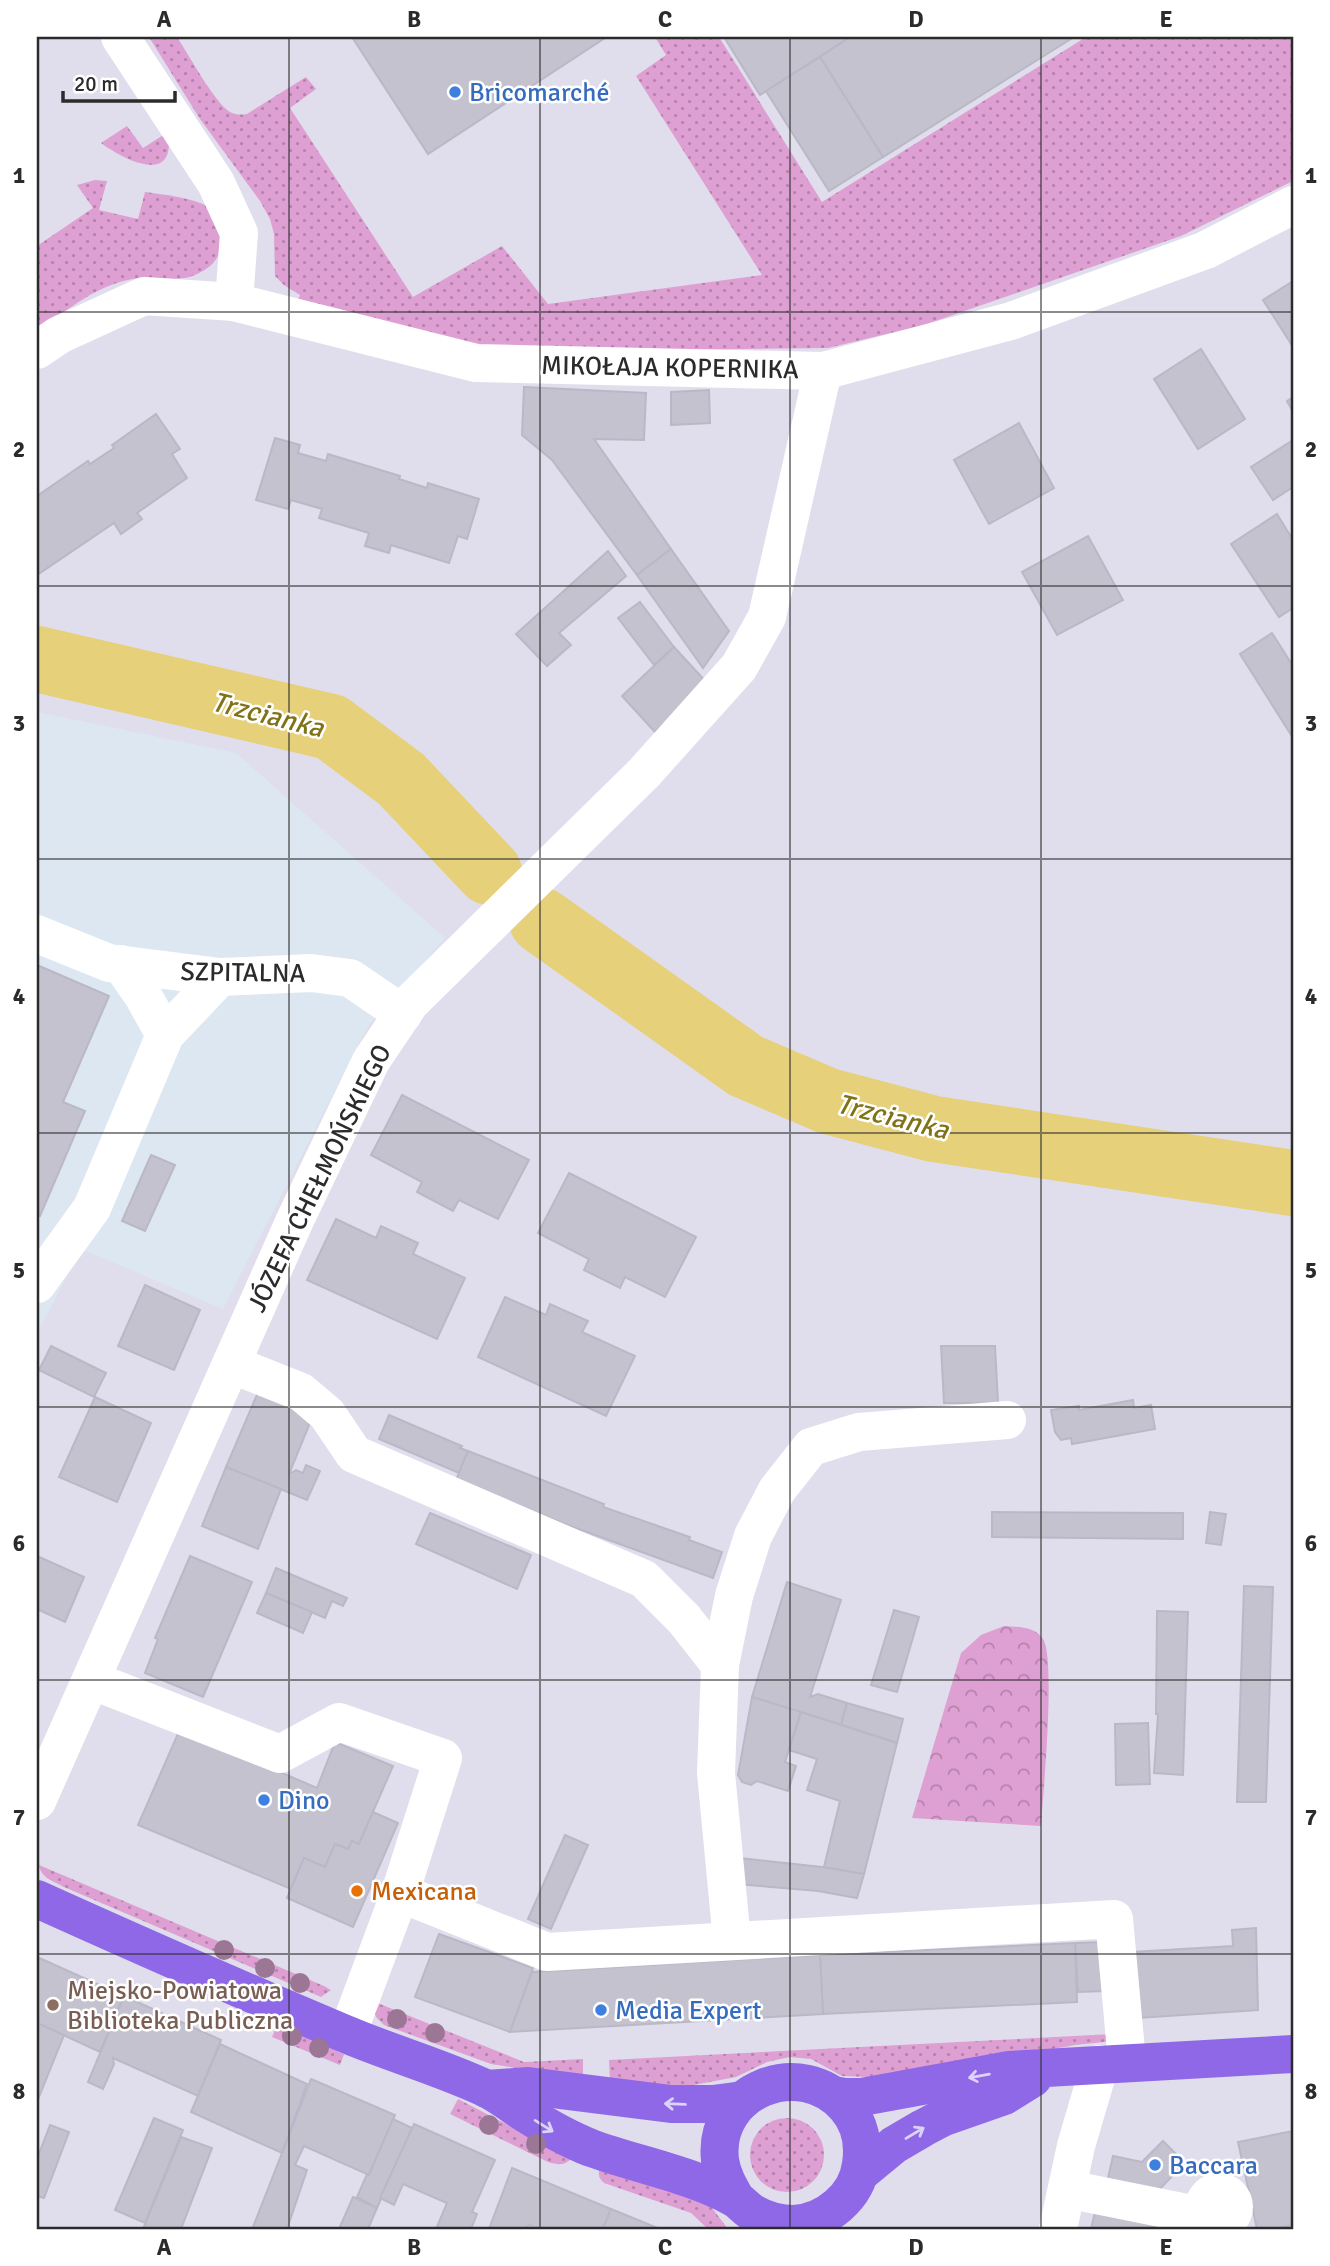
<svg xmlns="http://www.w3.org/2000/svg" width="1330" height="2266" font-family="Signika,sans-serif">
<defs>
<pattern id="grass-dots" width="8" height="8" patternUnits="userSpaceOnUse" patternTransform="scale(1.75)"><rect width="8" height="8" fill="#de9fd2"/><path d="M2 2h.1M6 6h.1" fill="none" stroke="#b482ab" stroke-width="1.8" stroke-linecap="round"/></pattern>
<pattern id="forest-crowns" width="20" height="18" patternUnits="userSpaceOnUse" patternTransform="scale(1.75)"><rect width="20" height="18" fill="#de9fd2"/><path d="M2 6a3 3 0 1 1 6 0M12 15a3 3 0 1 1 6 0" fill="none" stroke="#b482ab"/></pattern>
</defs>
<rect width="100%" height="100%" fill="#e0deec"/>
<path fill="#dce7f2" d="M37,712L236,753L445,938L368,1026L223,1309L81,1249L37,1334Z"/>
<g fill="url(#grass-dots)">
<path d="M149,37H177C189,55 214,102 230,112C236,115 241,115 247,114L306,77L316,89L290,108L413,297L502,246L548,304L762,275L636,76L666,55L655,37H719L822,202L1086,37H1293V181L1181,236L924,325L828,348L552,351L492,350L297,303L300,295L284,285L275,276L274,234L270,219L260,201L200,119Z"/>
<path d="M127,126L143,148L168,132C177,187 124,160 101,143Z"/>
<path d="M95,180L107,181L99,210L138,219L145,192C165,195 216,199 222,221C223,227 221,236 221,242C220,259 212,267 197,274C180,283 158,276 139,278C99,283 68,309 37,332V246L93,208L77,185Z"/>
<path d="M39,1865L324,1986L331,1990L321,1997L64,1887C53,1881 41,1878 39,1865Z"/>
<path d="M375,2002L524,2062L583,2059V2079L491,2064L384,2025L376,2017L372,2005Z"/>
<path d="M279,2021L346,2049L340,2065L272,2037Z"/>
<path d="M1113,2034L1112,2040L1104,2042L1075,2045L892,2078L842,2076L811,2059L790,2057L767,2062L736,2077L683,2087L610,2081L609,2060Z"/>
<path d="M458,2099L572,2158C564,2166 559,2165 548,2162L450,2114Z"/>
<circle cx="787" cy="2155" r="37"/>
<path d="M602,2163L709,2204L728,2229H708L691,2213L604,2183C597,2177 598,2172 602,2163Z"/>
</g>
<path fill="url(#forest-crowns)" d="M1004,1626C1018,1627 1035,1626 1043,1639C1056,1658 1043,1796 1041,1826L912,1818L961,1653L981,1635Z"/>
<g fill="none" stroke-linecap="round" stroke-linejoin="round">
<g stroke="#e6d079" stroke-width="66">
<path d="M37,659L331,727L401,779L489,872"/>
<path d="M542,921L746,1066L828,1101L934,1129L1293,1183"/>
</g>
</g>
<g fill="#c4c2ce" stroke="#bab8c7" stroke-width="2">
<path d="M352,37H605V38L428,154Z"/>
<path d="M724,37H850L760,95Z"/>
<path d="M850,37H1074L883,157L820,57Z"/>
<path d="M820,57L883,157L829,191L766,91Z"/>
<path d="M1293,281V347L1263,300Z"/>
<path d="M1201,349L1245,419L1198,449L1154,379Z"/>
<path d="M524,387L646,393L644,440L594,439L671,549L637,575L552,460L522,435Z"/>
<path d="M709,390L710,423L671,425V392Z"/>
<path d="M1293,397V412L1287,401Z"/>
<path d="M156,414L180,449L172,454L187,478L137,513L142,519L121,534L114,523L37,575V496L88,461L90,464L114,448L112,445Z"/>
<path d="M1019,423L1054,488L989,524L954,460Z"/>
<path d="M275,438L300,445L298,453L326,461L328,454L400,476L399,479L427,488L428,483L479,499L467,539L458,536L449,563L391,545L389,553L365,546L369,533L319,518L322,509L291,500L288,509L256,500Z"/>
<path d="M1293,440V487L1273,500L1251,467Z"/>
<path d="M1277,514L1293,540V608L1279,617L1231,544Z"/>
<path d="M1088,536L1123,600L1057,635L1022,572Z"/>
<path d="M671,549L729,631L703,668L637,575Z"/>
<path d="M608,551L626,576L559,633L571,645L547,666L516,634Z"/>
<path d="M640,602L674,647L654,665L618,618Z"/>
<path d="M1272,633L1293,666V738L1240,654Z"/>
<path d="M674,647L708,684L655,732L622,696Z"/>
<path d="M37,965L109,996L63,1102L85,1111L40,1216L37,1214Z"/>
<path d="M402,1095L529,1160L498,1219L459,1200L453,1211L417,1192L422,1182L371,1155Z"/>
<path d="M151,1155L175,1165L145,1231L122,1221Z"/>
<path d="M569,1173L696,1237L665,1297L625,1277L620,1288L584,1270L589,1259L538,1233Z"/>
<path d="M336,1219L376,1238L381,1226L418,1243L413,1254L465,1278L437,1339L307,1280Z"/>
<path d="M145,1285L200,1310L174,1370L118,1346Z"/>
<path d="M505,1297L546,1315L550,1304L588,1321L582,1332L635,1356L606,1416L478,1357Z"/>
<path d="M51,1346L106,1373L94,1397L39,1370Z"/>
<path d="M941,1346H995L998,1403H944Z"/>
<path d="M259,1390L314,1413L289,1474L296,1470L303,1473L306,1465L320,1471L307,1500L226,1467Z"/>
<path d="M95,1397L151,1423L117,1502L59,1477Z"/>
<path d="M1133,1400L1134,1408L1151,1405L1155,1429L1072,1444L1071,1438L1061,1440L1055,1432L1051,1410L1079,1406V1410Z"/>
<path d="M389,1415L462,1446L460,1448L468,1451L459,1473L379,1439Z"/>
<path d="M468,1451L604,1504L603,1507L690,1537L689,1540L722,1552L713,1578L570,1526L456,1480Z"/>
<path d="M226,1467L281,1489L258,1549L202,1526Z"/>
<path d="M992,1512L1183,1513V1539L992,1537Z"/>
<path d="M1210,1512L1226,1514L1221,1545L1206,1543Z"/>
<path d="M430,1513L531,1555L517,1589L416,1544Z"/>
<path d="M37,1556L84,1577L65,1622L37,1609Z"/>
<path d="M190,1556L252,1582L203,1697L145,1673L158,1639L155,1638Z"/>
<path d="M276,1568L347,1598L343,1606L332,1601L325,1618L266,1593Z"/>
<path d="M787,1582L841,1600L810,1697L818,1694L847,1703L841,1725L752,1697Z"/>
<path d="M1244,1586L1273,1587L1266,1802H1237Z"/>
<path d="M266,1593L312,1612L303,1633L257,1613Z"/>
<path d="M894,1610L919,1617L897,1692L871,1685Z"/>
<path d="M1157,1611L1188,1612L1183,1775L1154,1773L1158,1714H1156Z"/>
<path d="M752,1697L801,1712L785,1762L796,1766L788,1791L757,1781L751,1785L742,1782L738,1775Z"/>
<path d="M847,1703L903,1719L897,1743L841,1725Z"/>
<path d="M801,1712L897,1743L864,1874L824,1867L840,1801L807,1790L817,1759L789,1750Z"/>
<path d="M1148,1723L1150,1784L1116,1785L1115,1724Z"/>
<path d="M180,1729L317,1788L335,1742L393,1766L359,1844L352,1841L348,1849L335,1844L325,1867L304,1858L291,1889L138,1825Z"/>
<path d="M373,1812L398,1823L353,1927L287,1898L304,1858L325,1867L335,1844L348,1849L352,1841L359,1844Z"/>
<path d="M565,1835L588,1845L551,1929L528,1919Z"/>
<path d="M740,1858L822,1867L864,1874L857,1898L818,1891L737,1884Z"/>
<path d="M1256,1928L1258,2010L1138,2018L1133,1952L1233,1946L1232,1930Z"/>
<path d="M439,1934L533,1968L510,2032L415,1997Z"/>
<path d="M1103,1942L1106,1991L1078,1992L1075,1943Z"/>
<path d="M1075,1943L1077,2002L823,2014L820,1955Z"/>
<path d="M820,1955L823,2014L510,2032L532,1972Z"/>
<path d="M37,1957L124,1996L100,2052L37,2023Z"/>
<path d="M124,1996L221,2040L198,2096L113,2058L114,2064L103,2089L88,2082Z"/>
<path d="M37,2023L64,2035L37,2102Z"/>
<path d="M220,2044L307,2084L282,2153L191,2112Z"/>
<path d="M311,2079L395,2115L369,2175L304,2146L295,2165L307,2170L287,2229H259L253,2227Z"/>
<path d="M154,2118L183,2130L145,2223L115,2210Z"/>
<path d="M393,2119L412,2128L377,2208L357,2197L367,2174L369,2175Z"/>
<path d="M414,2124L495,2160L472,2212L477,2214L471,2229H436L447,2203L403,2184L394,2205L380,2198Z"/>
<path d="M50,2125L69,2132L44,2198L37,2196V2159Z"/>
<path d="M1293,2131V2225L1274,2229H1257L1238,2142Z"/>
<path d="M181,2137L212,2148L181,2229H143Z"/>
<path d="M1163,2141L1185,2163L1153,2196L1106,2187L1113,2156L1142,2162Z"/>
<path d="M512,2168L611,2209L603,2229H535L530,2225L523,2229H489Z"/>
<path d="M353,2197L377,2208L368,2229H339Z"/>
<path d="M611,2209L660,2229H603Z"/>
<path d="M1095,2212L1157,2224L1156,2229H1091Z"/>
</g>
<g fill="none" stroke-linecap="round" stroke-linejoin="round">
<g stroke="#fff" stroke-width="38">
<path d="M120,37L216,183L239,233L234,302"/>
<path d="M37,350L59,335L144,296L234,302L476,363L823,371L1011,321L1206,250L1293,205"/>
<path d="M37,934L109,963L220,977L311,973L350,978L403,1014"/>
<path d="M121,964L142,994L165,1035"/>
<path d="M37,1284L92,1208L165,1035L220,977"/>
<path d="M231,1364L301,1392L327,1414L354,1454L644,1579L684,1619L720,1665"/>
<path d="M91,1680L280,1754L339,1722L443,1758L400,1893L347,2035"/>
<path d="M37,1801L295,1220L371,1061L410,1003L644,773L739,667L767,617L823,371"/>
<path d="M400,1893L547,1952L1114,1919L1127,2062"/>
<path d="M732,1941L716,1773L720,1665L734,1596L753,1536L777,1490L811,1447L859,1432L1007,1420"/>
<path d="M1067,2189L1196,2215L1206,2212"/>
<circle cx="1219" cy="2207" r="15"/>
<path d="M1058,2229L1076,2146L1100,2064"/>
</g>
<g stroke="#8e68e7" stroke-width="38">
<path d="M37,1899C139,1945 241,1990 343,2033C390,2053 440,2067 485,2088C500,2095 513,2106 526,2114C547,2127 568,2139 591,2148C638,2165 690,2174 734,2198C741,2202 746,2209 753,2213C765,2220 780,2224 794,2224C826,2222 857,2197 861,2164C864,2144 860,2123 846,2107C801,2055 712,2090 720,2160C722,2175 729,2187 736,2199"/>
<path d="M487,2089L528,2086L671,2104H713L743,2100"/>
<path d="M833,2095L845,2097H862L1009,2070L1293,2054"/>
<path d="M860,2173L894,2145L923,2128L944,2117L1004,2096L1033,2078"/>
</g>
</g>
<g fill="#9b7695">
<circle cx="224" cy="1950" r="10"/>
<circle cx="265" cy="1968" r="10"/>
<circle cx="300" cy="1983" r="10"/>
<circle cx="397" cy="2019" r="10"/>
<circle cx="435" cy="2033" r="10"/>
<circle cx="292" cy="2036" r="10"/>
<circle cx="319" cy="2048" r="10"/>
<circle cx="489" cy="2125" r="10"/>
<circle cx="536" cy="2144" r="10"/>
</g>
<defs><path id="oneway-shaft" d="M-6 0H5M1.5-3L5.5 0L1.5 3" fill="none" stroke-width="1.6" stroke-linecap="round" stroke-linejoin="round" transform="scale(1.75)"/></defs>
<g stroke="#ddd2f8">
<use href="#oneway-shaft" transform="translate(979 2076) rotate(170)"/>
<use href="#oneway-shaft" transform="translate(675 2104) rotate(-178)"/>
<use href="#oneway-shaft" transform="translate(544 2126) rotate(32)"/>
<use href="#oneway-shaft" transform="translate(915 2133) rotate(-31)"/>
</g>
<path fill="none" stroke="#2b2b2b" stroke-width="2" stroke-opacity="0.55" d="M289,37V2229M540,37V2229M790,37V2229M1041,37V2229M37,312H1293M37,586H1293M37,859H1293M37,1133H1293M37,1407H1293M37,1680H1293M37,1954H1293"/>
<g fill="#3f7fe0" stroke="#fff" stroke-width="2.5">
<circle cx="455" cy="92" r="7"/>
<circle cx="264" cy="1800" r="7"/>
<circle cx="601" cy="2010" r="7"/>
<circle cx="1155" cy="2165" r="7"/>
</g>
<circle fill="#e8710a" stroke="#fff" stroke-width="2.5" cx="357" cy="1891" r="7"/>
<circle fill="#8d6e63" stroke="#fff" stroke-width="2.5" cx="53" cy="2005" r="7"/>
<g text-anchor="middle" stroke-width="5" stroke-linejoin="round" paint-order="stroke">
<g font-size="26" fill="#366cbe" stroke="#fff" text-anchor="start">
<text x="469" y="101">Bricomarché</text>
<text x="278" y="1809">Dino</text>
<text x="615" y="2019">Media Expert</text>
<text x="1169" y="2174">Baccara</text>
</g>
<g font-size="26" fill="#2b2b2b" stroke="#fff">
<text transform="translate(670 367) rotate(1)" y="9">MIKOŁAJA KOPERNIKA</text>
<text transform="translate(243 972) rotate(1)" y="9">SZPITALNA</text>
<text transform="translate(319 1178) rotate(-64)" y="9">JÓZEFA CHEŁMOŃSKIEGO</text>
</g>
<g font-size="26" fill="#c56008" stroke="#fff" text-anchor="start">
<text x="371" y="1900">Mexicana</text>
</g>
<g font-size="26" fill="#785e54" stroke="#fff" text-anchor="start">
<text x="67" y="1999">Miejsko-Powiatowa<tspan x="67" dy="30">Biblioteka Publiczna</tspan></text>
</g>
<g font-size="28" font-style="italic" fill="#807216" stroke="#fff">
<text transform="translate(268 714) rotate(14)" y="10">Trzcianka</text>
<text transform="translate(893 1116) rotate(14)" y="10">Trzcianka</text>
</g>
</g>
<rect width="1330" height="2266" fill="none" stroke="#ffffff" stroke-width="77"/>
<path d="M63 91v10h112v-10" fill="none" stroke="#2b2b2b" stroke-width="3.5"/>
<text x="74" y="91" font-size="21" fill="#2b2b2b" stroke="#ffffff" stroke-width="5" paint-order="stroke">20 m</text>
<rect x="38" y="38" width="1254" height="2190" fill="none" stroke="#2b2b2b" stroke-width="2.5"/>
<g font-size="23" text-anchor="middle" font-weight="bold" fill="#2b2b2b">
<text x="164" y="27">A</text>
<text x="414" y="27">B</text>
<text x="665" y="27">C</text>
<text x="916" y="27">D</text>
<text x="1166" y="27">E</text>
<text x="19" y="183">1</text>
<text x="1311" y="183">1</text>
<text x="19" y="457">2</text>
<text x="1311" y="457">2</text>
<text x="19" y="731">3</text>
<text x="1311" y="731">3</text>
<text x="19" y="1004">4</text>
<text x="1311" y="1004">4</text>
<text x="19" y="1278">5</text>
<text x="1311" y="1278">5</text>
<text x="19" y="1551">6</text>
<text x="1311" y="1551">6</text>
<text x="19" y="1825">7</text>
<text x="1311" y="1825">7</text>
<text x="19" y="2099">8</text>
<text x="1311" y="2099">8</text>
<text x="164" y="2255">A</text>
<text x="414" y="2255">B</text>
<text x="665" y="2255">C</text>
<text x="916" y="2255">D</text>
<text x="1166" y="2255">E</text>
</g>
</svg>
